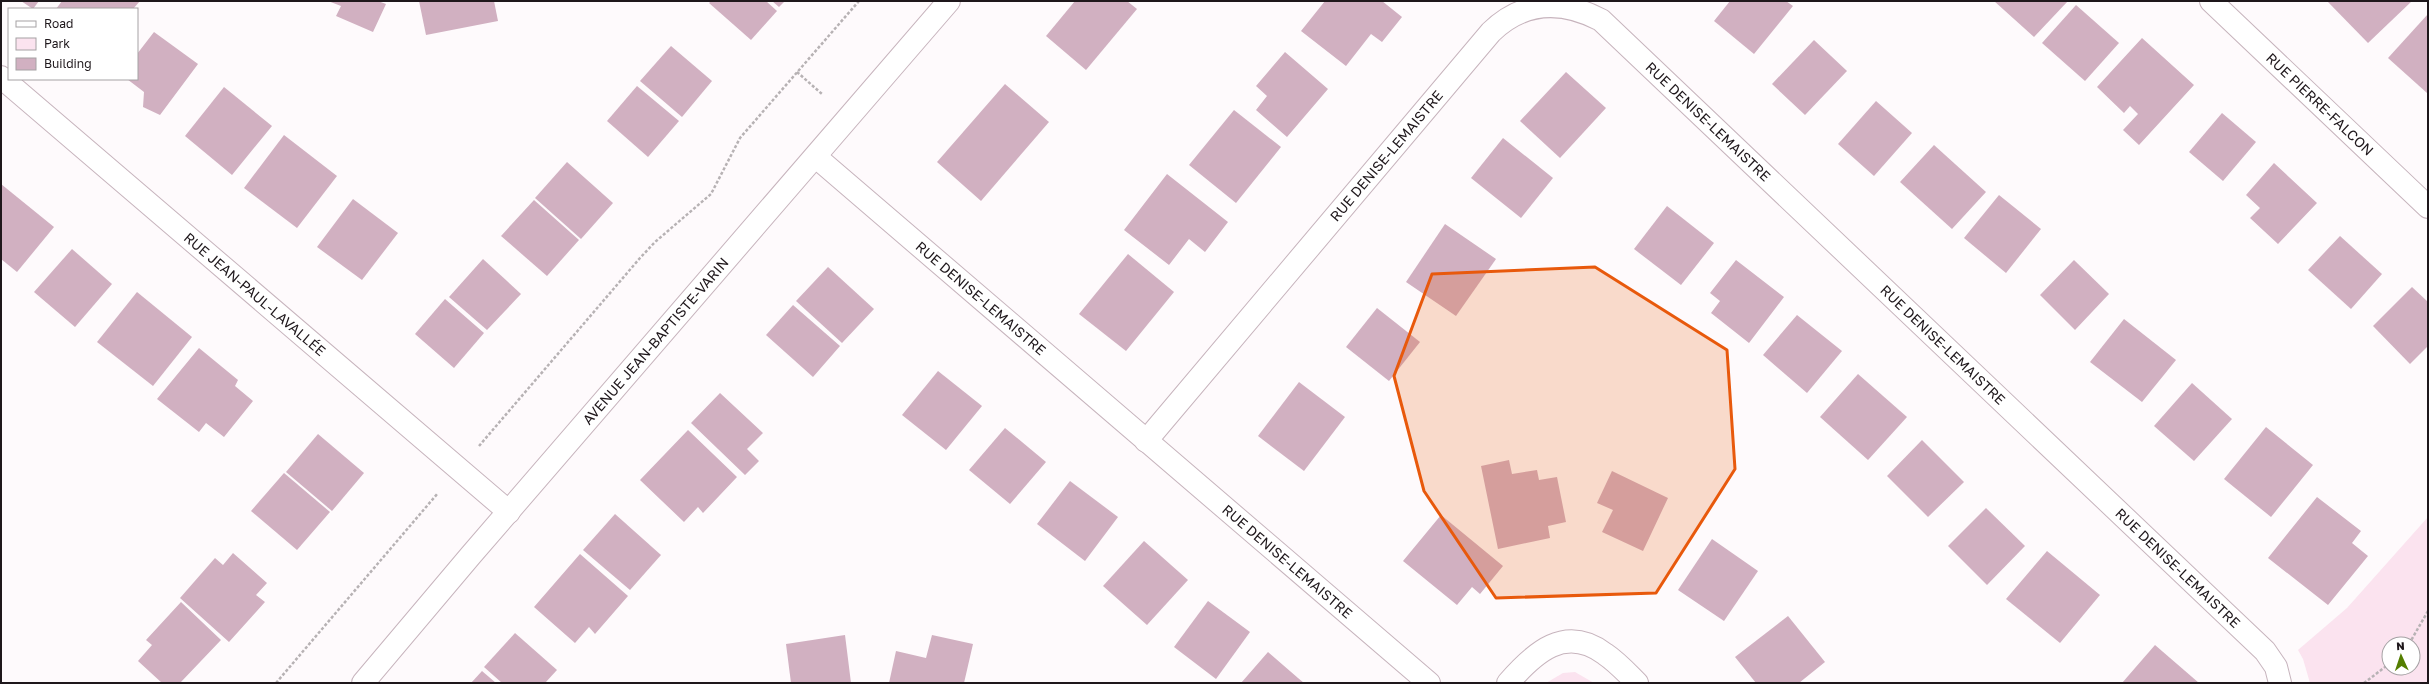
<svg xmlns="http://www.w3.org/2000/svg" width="2429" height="684" font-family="'Golos Text',sans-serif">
<rect width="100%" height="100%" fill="#fefafc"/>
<g fill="#fbe3ef" fill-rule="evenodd">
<path d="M2428,517V683H2310L2303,659L2298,650L2347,608ZM2389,644H2413V668H2389Z"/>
<path d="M1575,672L1594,683H1546L1563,673Z"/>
</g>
<g fill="#d1b0c1">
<path d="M21,1H39L33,9Z"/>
<path d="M62,1H140L133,9H56Z"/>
<path d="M328,1H378L386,4L373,32L336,16L341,6Z"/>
<path d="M419,1H494L498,21L426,35Z"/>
<path d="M711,1H766L777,11L751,40L709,3Z"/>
<path d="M772,1H785L779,7Z"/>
<path d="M1075,1H1127L1137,9L1086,70L1046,36Z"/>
<path d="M1325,1H1382L1402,17L1382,42L1371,34L1346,66L1301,31Z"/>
<path d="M1730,1H1786L1793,6L1754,54L1714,21Z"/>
<path d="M1994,1H2068L2034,37Z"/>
<path d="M2327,1H2412L2368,43Z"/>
<path d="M2076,5L2119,43L2085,81L2042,43Z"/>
<path d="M2428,14V92L2427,93L2388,58Z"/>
<path d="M154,32L198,64L160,115L143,107L144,92L127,79H137V54Z"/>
<path d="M2142,38L2194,85L2139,145L2123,130L2138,114L2130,106L2124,113L2097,87Z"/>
<path d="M1814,40L1847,71L1805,115L1772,84Z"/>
<path d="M671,46L712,81L682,117L640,81Z"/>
<path d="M1285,52L1328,89L1287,137L1256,110L1267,96L1256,86Z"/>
<path d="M1566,72L1606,108L1560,158L1520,121Z"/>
<path d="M1005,84L1049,122L981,201L937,162Z"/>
<path d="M637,86L679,121L648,157L607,121Z"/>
<path d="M224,87L272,126L232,175L185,136Z"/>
<path d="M1876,101L1912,133L1874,176L1838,144Z"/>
<path d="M1234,110L1281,147L1236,203L1189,165Z"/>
<path d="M2222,113L2256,142L2223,181L2189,152Z"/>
<path d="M284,135L337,176L297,228L244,188Z"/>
<path d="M1503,138L1553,178L1521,218L1471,178Z"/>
<path d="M1934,145L1986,192L1952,229L1900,182Z"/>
<path d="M567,162L613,203L581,239L535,198Z"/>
<path d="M2274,163L2317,203L2278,244L2250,218L2260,208L2246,195Z"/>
<path d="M1167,174L1228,222L1205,252L1189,239L1169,265L1124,230Z"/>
<path d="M1,184L54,227L17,272L1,259Z"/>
<path d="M1999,195L2041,229L2006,273L1964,238Z"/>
<path d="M353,199L398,233L362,280L317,247Z"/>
<path d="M534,200L579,240L547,276L501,236Z"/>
<path d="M1667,206L1714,243L1681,285L1634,249Z"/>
<path d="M1445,224L1496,259L1456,316L1406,282Z"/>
<path d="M2340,236L2382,274L2351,309L2308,270Z"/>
<path d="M72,249L112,284L75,327L34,292Z"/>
<path d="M1128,254L1174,292L1126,351L1079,314Z"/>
<path d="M483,259L521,294L487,330L449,297Z"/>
<path d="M1736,260L1784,297L1749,343L1711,313L1720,301L1710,293Z"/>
<path d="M2074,260L2109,294L2075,330L2040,295Z"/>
<path d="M828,267L874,309L842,343L796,301Z"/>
<path d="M2412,287L2428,302V346L2410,364L2373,326Z"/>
<path d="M137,292L192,337L153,386L97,342Z"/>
<path d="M445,299L484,333L454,368L415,334Z"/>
<path d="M793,305L840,346L813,377L766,335Z"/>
<path d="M1377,308L1420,342L1389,381L1346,347Z"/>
<path d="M1797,315L1842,351L1807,393L1763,355Z"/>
<path d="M2124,319L2176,360L2142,402L2090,362Z"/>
<path d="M199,348L238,380L235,386L253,401L224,437L206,423L199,432L157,399Z"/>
<path d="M938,371L982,406L946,450L902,415Z"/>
<path d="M1858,374L1907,417L1868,460L1820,417Z"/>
<path d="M1299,382L1345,417L1304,471L1258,436Z"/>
<path d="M2192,383L2232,419L2194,461L2154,426Z"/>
<path d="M720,393L763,433L747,449L759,461L745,475L691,423Z"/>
<path d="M2266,427L2313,465L2271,517L2224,479Z"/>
<path d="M1005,428L1046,462L1010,504L969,470Z"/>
<path d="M688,430L737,477L703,513L698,507L684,522L640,480Z"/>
<path d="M318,434L364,473L332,511L286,472Z"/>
<path d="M1922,440L1964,482L1928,517L1887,476Z"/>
<path d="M1509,460L1512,474L1537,470L1539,480L1557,477L1566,522L1548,526L1550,538L1498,549L1481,466Z"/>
<path d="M1612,471L1668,498L1643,551L1602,532L1613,510L1597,503Z"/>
<path d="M284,473L330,512L297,550L251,511Z"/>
<path d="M1070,481L1118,517L1085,561L1037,524Z"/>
<path d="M2317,497L2361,531L2352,543L2368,556L2328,605L2268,558Z"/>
<path d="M1986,508L2025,546L1987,585L1948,546Z"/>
<path d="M615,514L661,555L630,590L583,550Z"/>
<path d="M1441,515L1503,566L1480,594L1472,587L1457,605L1403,561Z"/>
<path d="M1712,539L1758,571L1724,621L1678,590Z"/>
<path d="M1144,541L1188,580L1147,625L1103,586Z"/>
<path d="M2047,551L2100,595L2060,643L2006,599Z"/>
<path d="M233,553L267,583L256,595L265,602L229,642L180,598L215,558L223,565Z"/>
<path d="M580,554L628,596L595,634L589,627L575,643L534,607Z"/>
<path d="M1208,601L1250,632L1216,679L1174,647Z"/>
<path d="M181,602L221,640L180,683H162L138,661L152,645L146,640Z"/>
<path d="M1788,616L1825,662L1799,683H1756L1735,657Z"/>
<path d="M515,633L557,670L545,683H502L484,667Z"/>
<path d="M845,635L851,683H791L786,644Z"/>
<path d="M932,635L973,644L964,683H889L896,651L926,658Z"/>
<path d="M2155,645L2199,683H2122Z"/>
<path d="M1268,652L1298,678L1304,683H1241Z"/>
<path d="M482,671L496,683H471Z"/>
</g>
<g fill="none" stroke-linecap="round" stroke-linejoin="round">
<defs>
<g id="street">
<path id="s1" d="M2211,1L2428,207"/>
<path id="s2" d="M1,77L509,512"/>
<path id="s3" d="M816,157L1429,683"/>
<path id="s4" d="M1146,441L1491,32C1524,0 1563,0 1601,20L2265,651L2276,667L2280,683"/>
<path id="s5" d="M363,683L471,555L949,1"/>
<path d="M1508,683C1534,653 1565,624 1605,654C1617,662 1627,673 1637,683"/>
</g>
</defs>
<use href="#street" stroke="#c7b4bd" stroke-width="24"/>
<g stroke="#b7b2b4" stroke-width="2.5" stroke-dasharray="3 2" stroke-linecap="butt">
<path d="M797,72L822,94"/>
<path d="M479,446L640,258L655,242L711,194L740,138L859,1"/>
<path d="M2409,644L2428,611"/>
<path d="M276,683L438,493"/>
<path d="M2364,683L2389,664"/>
</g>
<use href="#street" stroke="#fff" stroke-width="22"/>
</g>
<path fill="#e8590c" fill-opacity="0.2" stroke="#e8590c" stroke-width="3" stroke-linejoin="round" d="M1595,267L1727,350L1735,469L1656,593L1496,598L1424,491L1394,376L1432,274Z"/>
<g text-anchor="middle" stroke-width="4" stroke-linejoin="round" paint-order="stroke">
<g font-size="14" fill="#1e171b" stroke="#fff">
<text dy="5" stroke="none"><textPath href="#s1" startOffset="150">RUE PIERRE-FALCON</textPath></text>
<text dy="5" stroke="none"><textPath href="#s4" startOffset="802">RUE DENISE-LEMAISTRE</textPath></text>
<text dy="5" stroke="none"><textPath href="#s4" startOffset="373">RUE DENISE-LEMAISTRE</textPath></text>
<text dy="5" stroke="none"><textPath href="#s2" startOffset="334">RUE JEAN-PAUL-LAVALLÉE</textPath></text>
<text dy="5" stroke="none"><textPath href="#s3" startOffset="217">RUE DENISE-LEMAISTRE</textPath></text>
<text dy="5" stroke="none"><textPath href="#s5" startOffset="450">AVENUE JEAN-BAPTISTE-VARIN</textPath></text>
<text dy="5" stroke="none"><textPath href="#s4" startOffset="1126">RUE DENISE-LEMAISTRE</textPath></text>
<text dy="5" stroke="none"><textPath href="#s3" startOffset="621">RUE DENISE-LEMAISTRE</textPath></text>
<text dy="5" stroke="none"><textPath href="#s4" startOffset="1450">RUE DENISE-LEMAISTRE</textPath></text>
</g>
</g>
<rect width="2429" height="684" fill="none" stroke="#1e171b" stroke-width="4"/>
<rect x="8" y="8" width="130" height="72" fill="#ffffff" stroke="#a5a2a4"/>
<rect x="16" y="21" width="20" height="6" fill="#ffffff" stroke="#a5a2a4"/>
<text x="44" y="28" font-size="12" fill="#1e171b">Road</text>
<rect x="16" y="38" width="20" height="12" fill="#fbe3ef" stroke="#a5a2a4"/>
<text x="44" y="48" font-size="12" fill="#1e171b">Park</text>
<rect x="16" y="58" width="20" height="12" fill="#d1b0c1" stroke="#a5a2a4"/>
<text x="44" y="68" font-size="12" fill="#1e171b">Building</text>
<g transform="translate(2401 656) rotate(357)"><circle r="19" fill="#ffffff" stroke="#a5a2a4"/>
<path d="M0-3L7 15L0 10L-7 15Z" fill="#547e00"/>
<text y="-6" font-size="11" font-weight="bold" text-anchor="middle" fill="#1e171b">N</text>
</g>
</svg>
